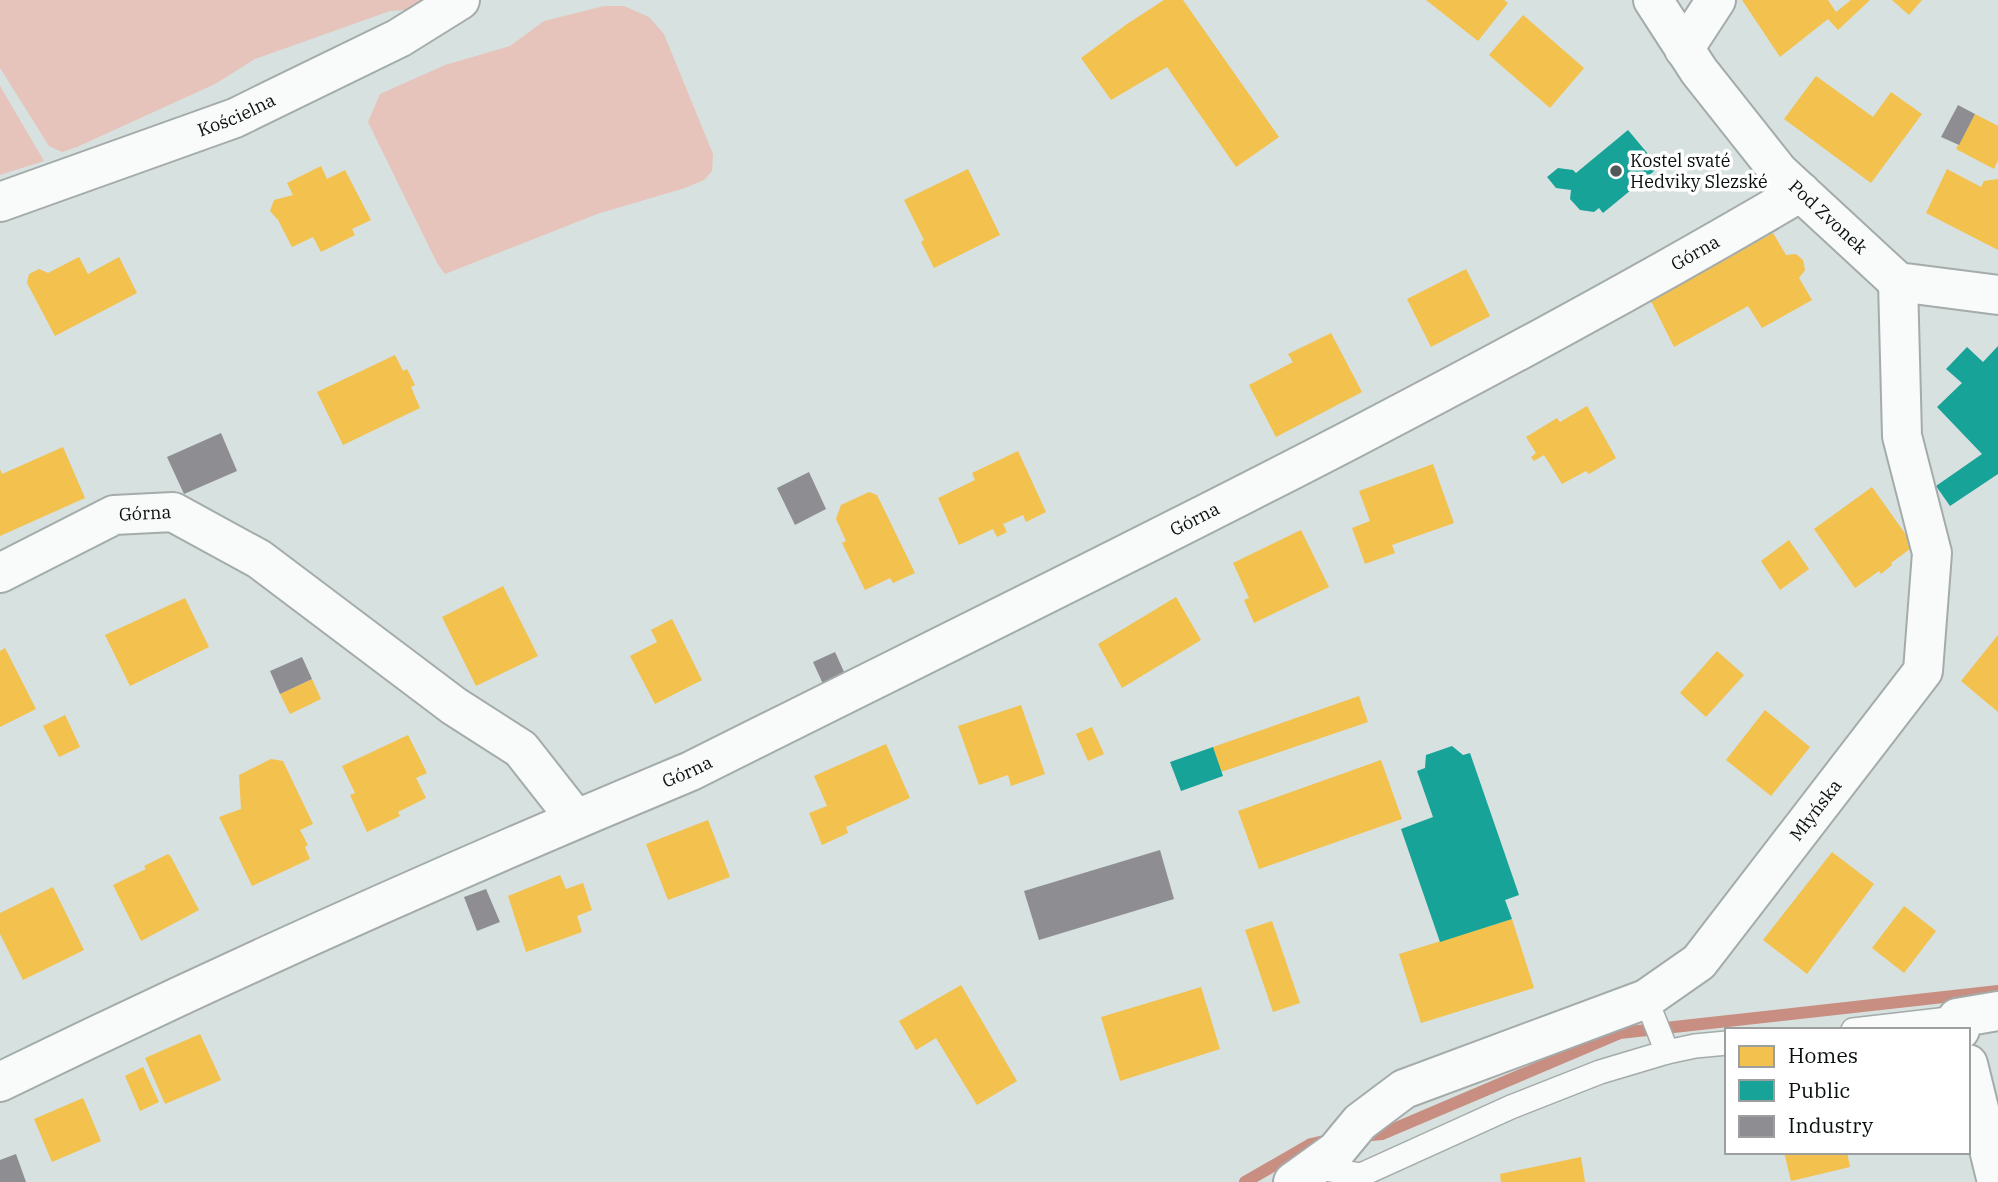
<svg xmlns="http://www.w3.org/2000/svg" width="1998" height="1182" font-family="'IBM Plex Serif',serif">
<rect width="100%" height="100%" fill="#d7e1df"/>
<g fill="#e7c4bb">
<path d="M0,0H430L418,9L390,11L255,59L215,84L77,147L62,152L49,146L0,68Z"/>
<path d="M604,6H624L649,17L664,34L713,154L712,171L704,180L685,188L597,214L445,274L437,263L368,122L380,94L445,65L510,46L544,21Z"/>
<path d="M0,86L44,161L0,175Z"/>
</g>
<g fill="#f2c14e">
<path d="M1164,0H1183L1279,137L1236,167L1167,67L1111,100L1081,58L1127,24Z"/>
<path d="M1426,0H1504L1508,3L1478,41Z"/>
<path d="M1742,0H1828L1836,12L1851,0H1870L1838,30L1828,19L1780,57Z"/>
<path d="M1892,0H1922L1909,15Z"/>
<path d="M1523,15L1584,68L1550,108L1489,55Z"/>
<path d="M1816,76L1873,117L1891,92L1922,114L1871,183L1784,119Z"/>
<path d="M1975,114L1998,126V160L1994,169L1956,149Z"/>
<path d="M321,166L327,179L345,170L371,220L352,229L355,235L321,252L313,237L292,247L278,220L270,211L274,200L293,195L287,183Z"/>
<path d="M968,169L1000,235L934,268L921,242L924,240L904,200Z"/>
<path d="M1947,169L1981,187L1984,181L1998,179V250L1926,213Z"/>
<path d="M1773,233L1786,255L1796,254L1803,260L1805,270L1799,278L1812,300L1762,328L1748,306L1674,347L1651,301Z"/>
<path d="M79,257L88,274L119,257L137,293L55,336L27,283L29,274L39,269L48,273Z"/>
<path d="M1466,269L1490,316L1431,347L1407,299Z"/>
<path d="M1331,333L1362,392L1276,437L1249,385L1293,362L1288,354Z"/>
<path d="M395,355L403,371L407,369L415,385L411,387L420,408L343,445L317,392Z"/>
<path d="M1587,406L1616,458L1589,474L1586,471L1562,484L1544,455L1534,461L1531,457L1536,453L1526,437L1557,418L1560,422Z"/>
<path d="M63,447L85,498L0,536V469L2,474Z"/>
<path d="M1018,451L1046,512L1026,522L1023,515L1003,524L1007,532L997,537L993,529L959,545L938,498L975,480L972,473Z"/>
<path d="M1433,464L1454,523L1392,545L1395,553L1365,564L1352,528L1370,521L1359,491Z"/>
<path d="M1872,487L1914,546L1891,563L1892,565L1881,574L1879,571L1855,588L1814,529Z"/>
<path d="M869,492L877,495L915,573L893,583L890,578L865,590L842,543L846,541L836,519L841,505Z"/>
<path d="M1301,530L1329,587L1254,623L1244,600L1249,598L1233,563Z"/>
<path d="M1789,540L1809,569L1780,590L1761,561Z"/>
<path d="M503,586L538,656L476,686L442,617Z"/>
<path d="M1176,597L1201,640L1122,688L1098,644Z"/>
<path d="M185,598L209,647L130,686L105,635Z"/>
<path d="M672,619L702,680L655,704L630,656L657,642L651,630Z"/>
<path d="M1998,635V712L1961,681Z"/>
<path d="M5,648L36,709L0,727V651Z"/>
<path d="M1717,651L1744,675L1706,717L1680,693Z"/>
<path d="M312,679L321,699L290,714L280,694Z"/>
<path d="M1359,696L1368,722L1221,772L1213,747Z"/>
<path d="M1021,705L1045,774L1011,786L1008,775L979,785L958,726Z"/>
<path d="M1765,710L1810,747L1771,796L1726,760Z"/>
<path d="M65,715L80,747L59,757L43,726Z"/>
<path d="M1092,727L1104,754L1088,761L1076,734Z"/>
<path d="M408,735L427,773L416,778L426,798L398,812L400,816L367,832L350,795L355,793L342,766Z"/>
<path d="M886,744L910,798L846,827L848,833L822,845L809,813L827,806L814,776Z"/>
<path d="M271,759L283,761L313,824L300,830L308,845L305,847L310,859L252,886L219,817L241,809L239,775Z"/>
<path d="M1381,760L1402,819L1259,869L1238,811Z"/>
<path d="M708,820L730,877L668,900L646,844Z"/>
<path d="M1832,852L1874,884L1807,974L1763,940Z"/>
<path d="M168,854L171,857L199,910L141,941L113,885L146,869L144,866Z"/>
<path d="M560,875L566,889L583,883L592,910L577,916L582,932L526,952L508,896Z"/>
<path d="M53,887L84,950L23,980L0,934V913Z"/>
<path d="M1904,906L1936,931L1904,973L1872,948Z"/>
<path d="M1512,919L1534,988L1421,1023L1399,954Z"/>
<path d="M1272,921L1300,1003L1273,1012L1245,930Z"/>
<path d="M961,985L1017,1081L977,1105L936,1038L916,1050L899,1021Z"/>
<path d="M1201,987L1220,1049L1120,1081L1101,1017Z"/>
<path d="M200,1034L221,1080L165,1104L145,1058Z"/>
<path d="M143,1067L159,1102L140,1111L125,1076Z"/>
<path d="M83,1098L101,1141L52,1162L34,1119Z"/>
<path d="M1784,1152H1847L1850,1167L1791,1181Z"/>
<path d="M1581,1157L1585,1182H1501L1500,1174Z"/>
</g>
<g fill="#17a398">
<path d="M1628,130L1659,167L1603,213L1599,208L1594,212L1580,210L1570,199L1571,190L1556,188L1547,177L1558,168L1573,170L1576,173Z"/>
<path d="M1998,346V474L1950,506L1936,486L1982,454L1937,407L1962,383L1946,369L1967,347L1983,362Z"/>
<path d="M1452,746L1463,755L1470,753L1519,895L1505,900L1512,919L1440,942L1401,829L1433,817L1417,771L1425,768L1426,755Z"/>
<path d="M1213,747L1223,776L1181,791L1170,762Z"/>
</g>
<g fill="#8d8d92">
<path d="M1958,105L1975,114L1959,145L1941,137Z"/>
<path d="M221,433L237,471L184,494L167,457Z"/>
<path d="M809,472L826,509L795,525L777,488Z"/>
<path d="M835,652L850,685L828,695L813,662Z"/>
<path d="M302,657L312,679L280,694L270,671Z"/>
<path d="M1160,850L1174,899L1039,940L1024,891Z"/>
<path d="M486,889L500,922L477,931L464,897Z"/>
<path d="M16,1154L26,1182H0V1160Z"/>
</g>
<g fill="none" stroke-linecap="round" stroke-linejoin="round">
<g stroke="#c88e82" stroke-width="12">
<path d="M1361,1136L1382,1134L1620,1033L1998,991"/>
<path d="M1245,1182L1311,1144L1329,1140"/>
</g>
<defs>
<g id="service">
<path d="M1646,999L1667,1052"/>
<path d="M1853,1030L1957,1018"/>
<path d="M1313,1167L1361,1175L1511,1107L1600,1072L1667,1052L1695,1046L1727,1043"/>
</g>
<g id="minor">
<path id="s1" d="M1653,0L1699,71L1779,172L1898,282L1998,295"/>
<path d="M1684,49L1716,0"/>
<path id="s2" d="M0,202L235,118L399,38L460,0"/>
<path id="s3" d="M0,573L114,515L173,512L259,559L454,706L521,749L576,819"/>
<path d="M1960,1030L1957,1018L1998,1011"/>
<path d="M1968,1064L1997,1182"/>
<path id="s4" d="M0,1082C227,971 458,868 691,771C1064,584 1441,404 1801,192"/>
<path id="s5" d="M1293,1182L1336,1151L1360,1122L1404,1089L1646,999L1699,962L1923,671L1932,553L1902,436L1898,282"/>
</g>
</defs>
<use href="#service" stroke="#a4acaa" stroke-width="26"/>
<use href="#minor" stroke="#a4acaa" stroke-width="42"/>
<use href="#service" stroke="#f9fafa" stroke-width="23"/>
<use href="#minor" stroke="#f9fafa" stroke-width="38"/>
</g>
<circle fill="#525958" stroke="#fff" stroke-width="2.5" cx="1616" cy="171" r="7"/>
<g text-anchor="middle" stroke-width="7" stroke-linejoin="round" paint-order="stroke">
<g font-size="18" fill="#0a100f" stroke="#fff">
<text dy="6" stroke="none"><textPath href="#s2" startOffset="252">Kościelna</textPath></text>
<text dy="6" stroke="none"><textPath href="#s1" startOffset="280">Pod Zvonek</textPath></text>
<text dy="6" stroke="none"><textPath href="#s4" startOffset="1888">Górna</textPath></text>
<text dy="6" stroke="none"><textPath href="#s3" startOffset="159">Górna</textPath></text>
<text dy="6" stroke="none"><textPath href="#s4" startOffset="1321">Górna</textPath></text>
<text dy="6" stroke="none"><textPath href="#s4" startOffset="754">Górna</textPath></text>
<text dy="6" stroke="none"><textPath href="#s5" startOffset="660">Młyńska</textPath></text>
</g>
<g font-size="18" fill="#0a100f" stroke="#fff" text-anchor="start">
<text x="1630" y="167">Kostel svaté<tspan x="1630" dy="21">Hedviky Slezské</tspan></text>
</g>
</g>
<rect x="1725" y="1028" width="245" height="126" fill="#ffffff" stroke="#9d9f9f" stroke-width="2"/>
<rect x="1739" y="1046" width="35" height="21" fill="#f2c14e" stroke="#9d9f9f" stroke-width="2"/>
<text x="1788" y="1063" font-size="21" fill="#0a100f">Homes</text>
<rect x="1739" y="1080" width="35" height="21" fill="#17a398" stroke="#9d9f9f" stroke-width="2"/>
<text x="1788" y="1098" font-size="21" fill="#0a100f">Public</text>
<rect x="1739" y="1116" width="35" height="21" fill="#8d8d92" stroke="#9d9f9f" stroke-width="2"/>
<text x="1788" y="1133" font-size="21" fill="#0a100f">Industry</text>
</svg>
